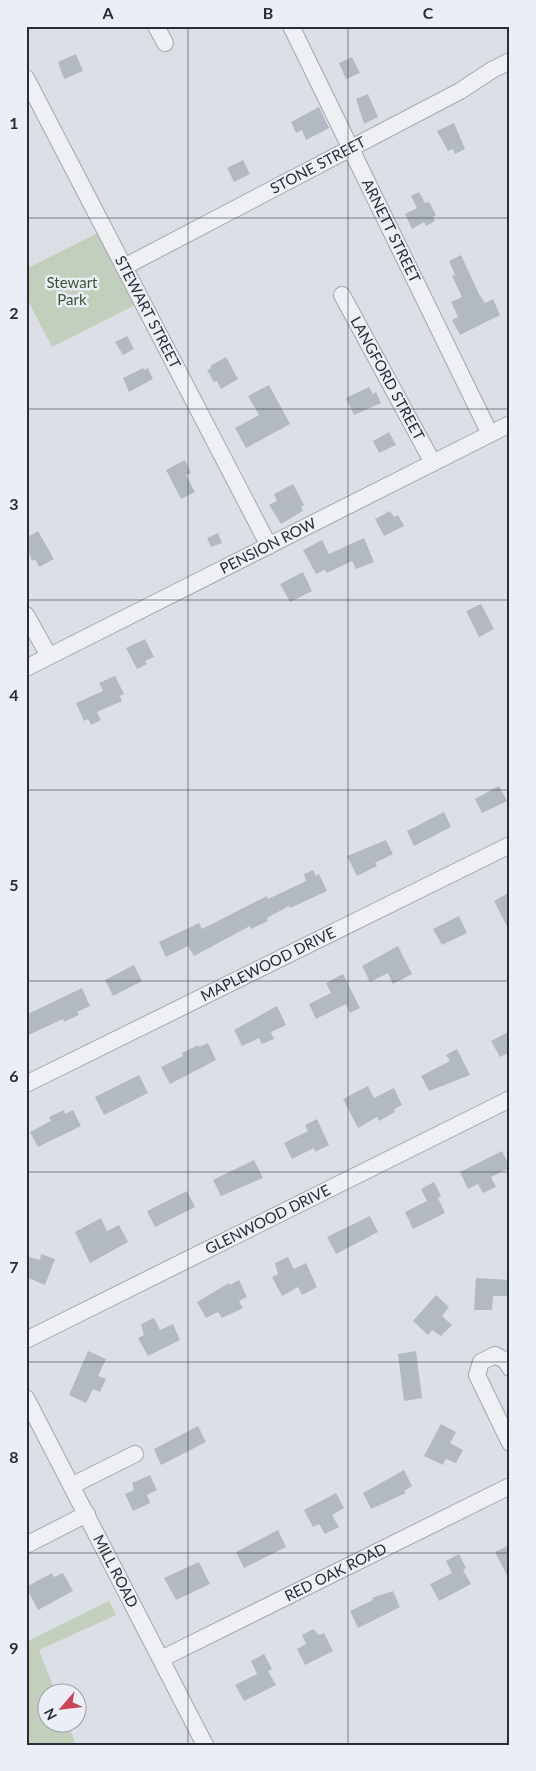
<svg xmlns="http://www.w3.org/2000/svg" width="536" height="1771" font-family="Lato,sans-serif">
<rect width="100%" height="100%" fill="#dce0e6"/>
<g fill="#c2cfbd">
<path d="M98,233L135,305L52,347L26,297V269Z"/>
<path d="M109,1601L116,1615L39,1650L56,1693L48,1694V1724H68L76,1745H26V1642Z"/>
</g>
<g fill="#b3b9c2">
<path d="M76,54L83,71L64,79L58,62Z"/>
<path d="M352,57L360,73L346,79L339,63Z"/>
<path d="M368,94L378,117L364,124L356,99Z"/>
<path d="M319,107L329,128L306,140L302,130L296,133L291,122Z"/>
<path d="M454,123L465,149L455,154L453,149L448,151L437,131Z"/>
<path d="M243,160L250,174L234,182L227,168Z"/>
<path d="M419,192L425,203L429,202L436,215L433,217L435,221L426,226L424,222L412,229L405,214L417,208L411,196Z"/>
<path d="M461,255L479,294L485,303L493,299L500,315L460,335L452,320L458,317L451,302L462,297L452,276L455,275L449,261Z"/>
<path d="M127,336L134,349L123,355L115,342Z"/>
<path d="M226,357L238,379L221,389L217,381L214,382L207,370L211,368L210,366Z"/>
<path d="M143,368L144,370L148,368L153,379L129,392L123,378Z"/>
<path d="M269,385L290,424L246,448L235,428L259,415L248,396Z"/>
<path d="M369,387L373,394L376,392L381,403L354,415L346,398Z"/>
<path d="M389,432L396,445L379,453L373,441Z"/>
<path d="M185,460L191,473L186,475L195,492L181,499L166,470Z"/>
<path d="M293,484L304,505L301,507L303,511L281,524L269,505L277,501L274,494Z"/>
<path d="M390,511L394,517L398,515L404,526L384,536L375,519Z"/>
<path d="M38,531L54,559L39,567L35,559L32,561L26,543V538Z"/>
<path d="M218,533L222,543L211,547L207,538Z"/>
<path d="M364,538L374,562L356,569L352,561L327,573L325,570L316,574L303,550L322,540L329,554Z"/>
<path d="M303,572L312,591L290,602L280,584Z"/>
<path d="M481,604L494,629L479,637L466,611Z"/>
<path d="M145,639L154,657L145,661L147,664L137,669L126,648Z"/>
<path d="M115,676L124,694L120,696L122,701L97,712L101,720L91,725L88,719L84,721L76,703L103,691L99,683Z"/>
<path d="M499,786L507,801L482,813L475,799Z"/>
<path d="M444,812L451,827L414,846L407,831Z"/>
<path d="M386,840L393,854L375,863L377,866L357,876L347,856Z"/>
<path d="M313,870L316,876L319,874L327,891L290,908L289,906L267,918L268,921L251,929L250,926L194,956L188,946L166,957L159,942L199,923L202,929L267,896L268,899L306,881L304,874Z"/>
<path d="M510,892V932L494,901Z"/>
<path d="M459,916L467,933L442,945L433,929Z"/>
<path d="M398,946L412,974L393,984L388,973L370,982L362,966Z"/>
<path d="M134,965L142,981L113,996L105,980Z"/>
<path d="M343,974L360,1008L350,1013L346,1004L316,1019L309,1004L331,993L326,983Z"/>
<path d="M82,988L90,1006L77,1012L79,1015L64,1022L63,1019L26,1036V1015Z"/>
<path d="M277,1006L286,1025L271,1032L274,1039L262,1044L259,1038L242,1046L234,1030Z"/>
<path d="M510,1031V1052L500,1057L491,1041Z"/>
<path d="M208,1043L216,1060L170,1084L161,1067L183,1056L182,1053L198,1045L199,1047Z"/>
<path d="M457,1049L470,1075L429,1091L421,1076L450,1061L446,1055Z"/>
<path d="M139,1075L148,1093L104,1115L95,1097Z"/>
<path d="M368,1086L374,1098L394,1088L402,1105L394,1109L395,1112L379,1121L377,1117L358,1128L343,1099Z"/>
<path d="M64,1110L65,1114L73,1110L81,1126L38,1147L30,1132L51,1121L49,1117Z"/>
<path d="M317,1119L329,1145L315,1152L314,1148L292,1159L284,1143L308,1131L305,1125Z"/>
<path d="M502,1151L510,1168L491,1177L496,1187L483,1193L478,1184L468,1189L460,1172Z"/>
<path d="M254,1160L263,1178L221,1196L213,1180Z"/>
<path d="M434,1182L441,1196L438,1198L445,1213L413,1229L405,1212L427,1201L421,1189Z"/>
<path d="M187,1191L195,1207L155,1227L147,1211Z"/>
<path d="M370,1216L378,1232L336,1254L327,1237Z"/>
<path d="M101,1218L107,1231L119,1225L128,1242L90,1263L75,1232Z"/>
<path d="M41,1254L55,1259L45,1285L26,1277V1256L40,1260Z"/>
<path d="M288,1257L294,1269L306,1263L317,1287L302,1295L298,1287L282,1296L272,1277L278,1274L275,1263Z"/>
<path d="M476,1278L510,1280V1296H493L492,1310H474Z"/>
<path d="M239,1280L247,1297L239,1301L243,1308L222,1318L218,1312L206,1318L197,1302L229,1283L230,1285Z"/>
<path d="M436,1295L449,1307L442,1316L452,1325L441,1336L432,1330L428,1335L413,1321Z"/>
<path d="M154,1318L160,1330L173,1324L180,1340L148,1356L138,1338L144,1335L141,1324Z"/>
<path d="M88,1351L106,1359L98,1376L106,1379L100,1392L93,1389L86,1403L69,1395Z"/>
<path d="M416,1351L422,1398L404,1401L398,1354Z"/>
<path d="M441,1424L456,1432L450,1443L463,1450L456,1463L446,1459L443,1465L424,1456Z"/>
<path d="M198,1426L206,1442L161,1465L154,1449Z"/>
<path d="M404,1470L412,1486L404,1491L406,1493L371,1509L363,1493Z"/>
<path d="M150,1475L157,1490L147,1495L150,1503L133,1511L125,1494L134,1490L132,1483Z"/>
<path d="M336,1493L344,1508L332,1515L339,1527L325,1534L319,1524L313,1527L304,1510Z"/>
<path d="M278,1530L286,1547L244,1568L236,1552Z"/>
<path d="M510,1545V1581L495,1552Z"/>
<path d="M459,1554L466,1568L463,1570L471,1584L439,1601L430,1584L452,1573L446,1561Z"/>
<path d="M199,1562L210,1584L176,1600L164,1578Z"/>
<path d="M52,1573L54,1577L63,1573L73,1591L38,1610L26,1587Z"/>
<path d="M393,1591L400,1607L358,1628L350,1611L373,1600L372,1598Z"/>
<path d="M313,1629L319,1635L324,1633L333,1651L305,1665L297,1649L306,1644L302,1635Z"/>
<path d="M264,1654L272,1669L268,1671L276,1685L244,1701L235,1685L257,1674L251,1661Z"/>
</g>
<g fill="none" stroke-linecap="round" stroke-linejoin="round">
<defs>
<g id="minor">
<path d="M156,26L165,43"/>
<path id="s1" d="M291,26L490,434"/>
<path id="s2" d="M26,78L269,546"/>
<path id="s3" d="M124,267L460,91L492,70L510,61"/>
<path id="s4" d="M342,295L433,463"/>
<path d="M26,615L49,656"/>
<path id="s5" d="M26,668L510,424"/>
<path id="s6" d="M26,1084L510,845"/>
<path id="s7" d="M26,1340L510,1099"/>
<path d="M510,1368L506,1361L495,1355L481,1362L477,1375L510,1443"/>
<path id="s8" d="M26,1398L205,1745"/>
<path d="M73,1485L135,1454"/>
<path d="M26,1545L87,1514"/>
<path id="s9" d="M161,1659L510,1486"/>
</g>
</defs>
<use href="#minor" stroke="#a2a7af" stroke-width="18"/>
<use href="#minor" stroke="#eef0f4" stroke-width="16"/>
</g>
<path fill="none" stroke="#262e3b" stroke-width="1" stroke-opacity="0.55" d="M188,26V1745M348,26V1745M26,218H510M26,409H510M26,600H510M26,790H510M26,981H510M26,1172H510M26,1362H510M26,1553H510"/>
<g text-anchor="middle" stroke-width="5" stroke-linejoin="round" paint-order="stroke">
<g font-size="15" fill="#262e3b" stroke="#ebeef4">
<text dy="5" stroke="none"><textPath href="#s3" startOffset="219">STONE STREET</textPath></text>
<text dy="5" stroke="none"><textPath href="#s1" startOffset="228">ARNETT STREET</textPath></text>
<text dy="5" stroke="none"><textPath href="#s2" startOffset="264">STEWART STREET</textPath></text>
<text dy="5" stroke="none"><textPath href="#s4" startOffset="95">LANGFORD STREET</textPath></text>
<text dy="5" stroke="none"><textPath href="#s5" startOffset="271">PENSION ROW</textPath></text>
<text dy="5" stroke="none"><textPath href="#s6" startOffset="270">MAPLEWOOD DRIVE</textPath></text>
<text dy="5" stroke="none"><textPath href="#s7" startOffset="270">GLENWOOD DRIVE</textPath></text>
<text dy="5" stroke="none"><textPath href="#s8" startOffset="195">MILL ROAD</textPath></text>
<text dy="5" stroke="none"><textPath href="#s9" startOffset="195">RED OAK ROAD</textPath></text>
</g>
<g font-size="15" fill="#3a5634" stroke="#ebeef4">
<text x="72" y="288">Stewart<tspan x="72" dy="17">Park</tspan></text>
</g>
</g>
<rect width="536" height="1771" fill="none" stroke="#ebeef4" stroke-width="55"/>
<g transform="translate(62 1708) rotate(242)"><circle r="24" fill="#ebeef4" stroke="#9ca1aa"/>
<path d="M0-4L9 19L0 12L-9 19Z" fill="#c84355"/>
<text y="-8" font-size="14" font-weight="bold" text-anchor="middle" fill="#262e3b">N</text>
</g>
<rect x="28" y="28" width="480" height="1716" fill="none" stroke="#262e3b" stroke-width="2"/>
<g font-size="16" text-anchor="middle" font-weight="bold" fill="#262e3b">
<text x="108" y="19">A</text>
<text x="268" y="19">B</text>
<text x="428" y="19">C</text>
<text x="14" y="129">1</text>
<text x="14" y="319">2</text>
<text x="14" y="510">3</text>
<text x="14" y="701">4</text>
<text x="14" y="891">5</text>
<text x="14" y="1082">6</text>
<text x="14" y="1273">7</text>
<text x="14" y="1463">8</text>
<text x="14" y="1654">9</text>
</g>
</svg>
